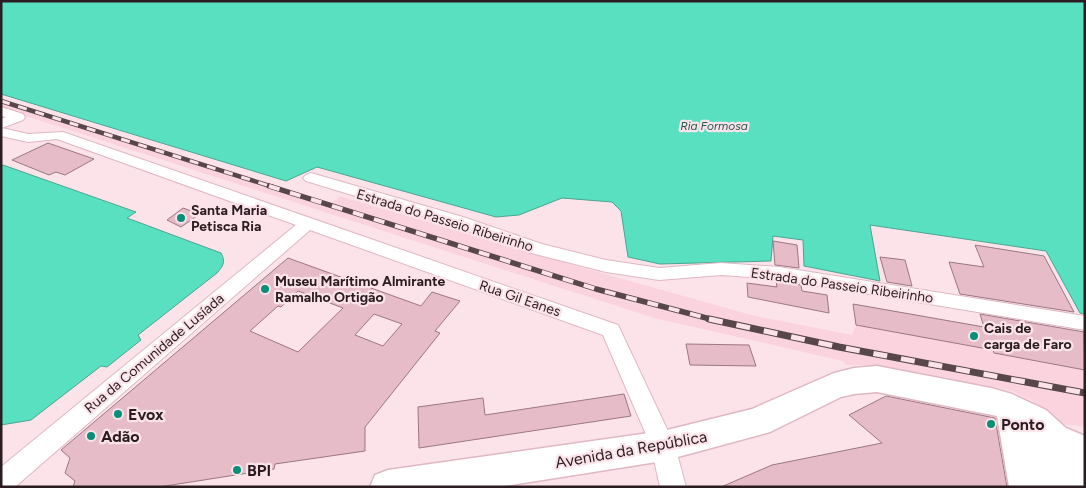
<svg xmlns="http://www.w3.org/2000/svg" width="1086" height="488" font-family="Figtree,sans-serif">
<rect width="100%" height="100%" fill="#fce3ea"/>
<path fill="#fbd3df" d="M1,99L332,203L340,196L587,269L755,316L852,335L856,325L853,304L983,327L982,321L1085,339V427L1061,424L1031,400L1009,390L879,365H846L843,361L654,318L1,108Z"/>
<g fill="#58e0c1" stroke="#4aa591">
<path d="M1,1H1085V314L1080,313L1046,251L870,225L880,281L804,266L803,240L773,236L771,261L660,264L628,257L621,211L612,202L562,198L519,215L496,217L317,167L286,181L1,94Z"/>
<path d="M3,165L136,212L127,218L221,253C226,262 223,266 217,273L138,335L141,340L107,367L101,366L31,420L1,425V166Z"/>
</g>
<g fill="#e5bcc8" stroke="#9b7782" fill-rule="evenodd">
<path d="M48,143L94,159L65,175L56,172L49,175L12,160Z"/>
<path d="M183,208L200,214L181,227L167,220Z"/>
<path d="M773,241L797,245L799,268L775,265Z"/>
<path d="M975,245L1044,256L1074,312L960,294L949,262L984,267Z"/>
<path d="M880,257L905,260L912,286L887,282Z"/>
<path d="M288,258L421,306L432,292L460,301L435,331L440,333L365,427V451L275,464L274,469L159,487H73L75,481L65,473L70,458L61,450ZM298,291L343,308L298,352L250,331L278,306L281,307ZM374,314L402,324L383,346L355,335Z"/>
<path d="M776,281L801,285L802,291L827,295L829,313L748,297L747,283L777,287Z"/>
<path d="M853,304L984,327L980,314L1084,332L1085,370L994,353L993,350L856,325Z"/>
<path d="M686,344L749,345L756,366L690,365Z"/>
<path d="M624,394L631,416L419,448L418,407L483,398L485,415Z"/>
<path d="M886,396L995,418L1007,487H721L772,465L882,443L849,415Z"/>
</g>
<g fill="none" stroke-linecap="round" stroke-linejoin="round">
<defs>
<g id="street">
<path d="M1,107L23,114L25,117L23,120L2,128L28,134L63,132L618,325L675,446L686,487H660L651,446L603,335L310,230L15,487H1V467L296,225L57,139L28,142L1,136V119L6,117L1,116Z"/>
<path d="M311,173L463,217L542,244L606,260L659,268L721,263L779,267L1085,316V330L779,279L721,275L659,280L606,272L531,253L451,225L306,181L303,178L306,175Z"/>
</g>
<path id="secondary" d="M877,366L991,388L1012,394L1046,410L1066,428L1085,436V487H1009L997,416L877,392L854,394L841,397L770,432L663,461L498,487H370L375,475L388,470L663,431L752,409L834,373L854,368Z"/>
</defs>
<use href="#street" stroke="#dfb7c3" stroke-width="2"/>
<use href="#secondary" stroke="#dfb7c3" stroke-width="3"/>
<use href="#street" fill="#fff" fill-rule="evenodd"/>
<use href="#secondary" fill="#fff" fill-rule="evenodd"/>
<defs>
<path id="rail-far2" d="M1,101L273,187"/>
<path id="rail-far1" d="M269,186L596,289L714,320"/>
<path id="rail" d="M709,319L839,347L1085,393"/>
</defs>
<use href="#rail-far2" stroke="#57474b" stroke-width="4.5"/>
<use href="#rail-far1" stroke="#57474b" stroke-width="5.5"/>
<use href="#rail" stroke="#57474b" stroke-width="7"/>
<use href="#rail-far2" stroke="#fce3ea" stroke-width="3" stroke-dasharray="9" stroke-linecap="butt"/>
<use href="#rail-far1" stroke="#fce3ea" stroke-width="4" stroke-dasharray="11" stroke-linecap="butt"/>
<use href="#rail" stroke="#fce3ea" stroke-width="5" stroke-dasharray="14" stroke-linecap="butt"/>
</g>
<g fill="#078f77" stroke="#fce3ea" stroke-width="2">
<circle cx="181" cy="218" r="5"/>
<circle cx="265" cy="289" r="5"/>
<circle cx="974" cy="336" r="5"/>
<circle cx="118" cy="414" r="5"/>
<circle cx="991" cy="424" r="5"/>
<circle cx="91" cy="436" r="5"/>
<circle cx="237" cy="470" r="5"/>
</g>
<g text-anchor="middle" stroke-width="4.5" stroke-linejoin="round" paint-order="stroke">
<g font-size="12" font-style="italic" fill="#21594c" stroke="#fce3ea">
<text x="714" y="130">Ria Formosa</text>
</g>
<g font-size="14" font-weight="bold" fill="#2a1c20" stroke="#fce3ea" text-anchor="start">
<text x="191" y="215">Santa Maria<tspan x="191" dy="16">Petisca Ria</tspan></text>
<text x="275" y="286">Museu Marítimo Almirante<tspan x="275" dy="16">Ramalho Ortigão</tspan></text>
<text x="984" y="333">Cais de<tspan x="984" dy="16">carga de Faro</tspan></text>
</g>
<g font-size="14" fill="#2a1c20" stroke="#fce3ea">
<text transform="translate(445 220) rotate(17)" y="5">Estrada do Passeio Ribeirinho</text>
<text transform="translate(842 285) rotate(8)" y="5">Estrada do Passeio Ribeirinho</text>
<text transform="translate(520 298) rotate(19)" y="5">Rua Gil Eanes</text>
<text transform="translate(154 353) rotate(-40)" y="5">Rua da Comunidade Lusíada</text>
</g>
<g font-size="16" font-weight="bold" fill="#2a1c20" stroke="#fce3ea" text-anchor="start">
<text x="128" y="420">Evox</text>
<text x="1001" y="430">Ponto</text>
<text x="101" y="442">Adão</text>
<text x="247" y="476">BPI</text>
</g>
<g font-size="16" fill="#2a1c20" stroke="#fce3ea">
<text transform="translate(631 449) rotate(-10)" y="6">Avenida da República</text>
</g>
</g>
<rect width="1086" height="488" fill="none" stroke="#2a1c20" stroke-width="5"/>
</svg>
